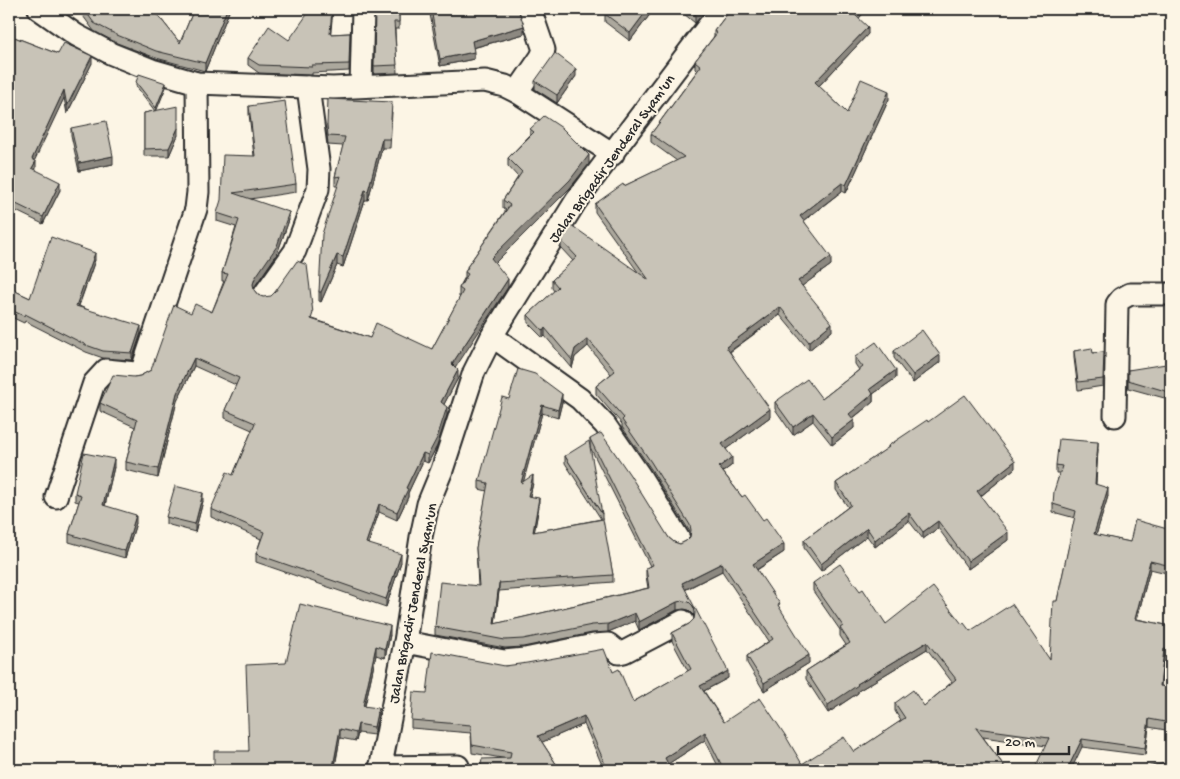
<svg xmlns="http://www.w3.org/2000/svg" width="1180" height="779" font-family="'Gochi Hand',sans-serif">
<rect width="100%" height="100%" fill="#fcf5e5"/>
<filter id="ink" filterUnits="userSpaceOnUse"><feTurbulence type="fractalNoise" baseFrequency=".02" numOctaves="2"/><feDisplacementMap in="SourceGraphic" scale="10" xChannelSelector="R" yChannelSelector="G"/><feConvolveMatrix kernelMatrix="1 2 1 2 8 2 1 2 1" color-interpolation-filters="sRGB"/></filter>
<g filter="url(#ink)">
<g fill="none" stroke-linecap="round" stroke-linejoin="round">
<defs>
<g id="minor">
<path d="M39,9L76,35L112,54L152,70L197,83L333,88L485,81L505,86L517,92L613,154"/>
<path d="M361,86L363,9"/>
<path d="M517,92L541,57L544,50L530,9"/>
<path d="M265,293L295,251L318,189L319,169L308,87"/>
<path d="M492,336L580,399L605,425L640,476L679,539"/>
<path d="M1115,416L1117,304L1121,299L1130,294H1171"/>
<path d="M56,497L94,383L106,370L135,373L142,370L196,209L198,192L197,83"/>
<path d="M405,642L504,661L525,659L594,645L608,644L619,653L624,652L683,621"/>
<path d="M380,767L458,766"/>
<path d="M380,770L405,642L421,537L428,504L442,470L474,372L492,336L576,201L721,9"/>
</g>
</defs>
<use href="#minor" stroke="#2b2b2b" stroke-width="25"/>
<use href="#minor" stroke="#fcf5e5" stroke-width="21"/>
</g>
<g fill="#aca89d" stroke="#2b2b2b">
<path d="M78,9H153L180,43L194,9H230L205,71L156,58L117,43L94,31Z"/>
<path d="M333,9L330,34L350,33L349,71L312,73V75L259,73L248,65V58L289,40Z"/>
<path d="M375,9H399V29H395L397,73L374,74Z"/>
<path d="M429,9H518L524,34L473,48L474,59L440,66Z"/>
<path d="M609,9H654L630,41L605,22V14Z"/>
<path d="M678,9H707L695,23Z"/>
<path d="M731,9H867L859,18L868,34L819,86L847,113L889,99L846,193L842,191L804,221L831,265L802,286L832,331L809,350L780,315L730,352L770,417L726,449L732,465L723,472L784,552L757,570L780,609L809,663L764,691L747,663V656L769,641L722,571L685,590L728,678L704,691L724,722L802,764L854,752L901,721L895,711V703L924,706L952,682L927,649L858,691V693L828,713L806,679V671L846,645L840,636V630L813,591V583L860,591L886,624H962L970,631L1050,660L1057,601L1075,518L1053,512V504L1059,473H1056V465L1098,449L1096,484L1108,496L1096,535L1130,542L1171,530V574L1150,569L1137,619L1171,626V658L1164,657L1161,686L1171,688V731L1149,727L1145,755L1082,747L1046,746L983,737L1007,770H720L705,740L668,764L603,767L584,724L542,742L560,770L502,758L472,753L471,733L411,728V720L427,693L505,666L613,672L633,702L688,671L672,641V633L689,624L694,619V615L689,610L684,609L677,610L639,630L635,621L608,632L592,633L523,647L505,648L435,635V627L478,586L476,548L487,491L479,489V481L509,399L562,402L558,418L542,413L523,481L533,483L530,496L539,506L534,532L601,519L565,463V456L602,514V519L613,575V582L499,591L495,624L648,588L646,576V568L650,566L590,447V439L669,538L674,542L680,544L686,541L690,537V532L651,469L622,427V424L596,394V386L611,374L588,346L575,357L572,368L545,336L543,338L528,323V315L554,291L552,288V280L573,261L561,248V240L638,272L595,212V204L624,186L677,161L651,142V134L697,71L695,69V61L714,37V31Z"/>
<path d="M9,35L58,54L92,63L67,114L64,98L34,160L36,168L35,170L60,190L43,224L12,209L9,216Z"/>
<path d="M576,76L557,103L535,89V81Z"/>
<path d="M136,82L166,87L156,110L178,135L169,156H144V113L155,111L136,86Z"/>
<path d="M249,106L296,184V192L250,199L289,220L277,254L255,286L254,290L258,295L313,319L370,338L432,349L460,297H459V288L465,277V272L467,269V267L506,210L503,208V200L518,177L508,166V158L530,135V129L589,164L570,188L495,263L508,287L455,367L458,378L444,404L447,415L437,446L428,463L423,461L408,493V497L397,520L379,512L368,544L401,562L386,607L256,562V554L261,539L211,517V509L233,475L252,430L225,418V410L236,385L194,366L177,401L158,478L126,470V462L135,427L100,411V403L134,377L140,376L151,370L191,313L212,312L224,281H222V273L236,227L217,221V213L254,156L249,114Z"/>
<path d="M392,112L390,148H382L368,200H365L343,267L337,265L321,302L319,301V292L338,186H335V177L343,146L328,145L327,134V125Z"/>
<path d="M71,128L113,164L79,171L71,135Z"/>
<path d="M95,260L79,306L141,333L132,360L103,358L86,352L25,321L24,323L9,316V288L30,298Z"/>
<path d="M1171,298V338H1169L1168,299Z"/>
<path d="M894,351L940,362L913,383L894,358Z"/>
<path d="M1074,351L1093,353L1104,352L1103,386L1078,390L1074,358Z"/>
<path d="M855,357L896,378L873,394V402L852,419L854,428L832,445L813,421L793,435L775,409V402L822,399L859,370L855,364Z"/>
<path d="M1171,369V404H1168V399L1128,388V370Z"/>
<path d="M928,422L1015,468L981,496L1008,540L968,569L938,528L923,539L909,521L875,547L867,536L821,571L804,548V540L848,507L836,490V483L888,448V446Z"/>
<path d="M114,467L105,506L136,523L125,558L69,542V534L79,502L75,501V493Z"/>
<path d="M203,501L195,532L166,524V517Z"/>
<path d="M390,635L385,658L376,655L365,706L378,717L374,735L358,733L356,741L340,738L335,767L214,770L249,751L286,663Z"/>
</g>
<g fill="#8c8880" stroke="#2b2b2b">
<path d="M227,9H230L205,71V63Z"/>
<path d="M332,9H333L330,41V34Z"/>
<path d="M648,9H654L630,41V33Z"/>
<path d="M700,9H707L695,23V15Z"/>
<path d="M860,9H867L855,23V15Z"/>
<path d="M524,26V34L472,48V41Z"/>
<path d="M868,27V34L815,90V82Z"/>
<path d="M474,52V59L440,66V59Z"/>
<path d="M92,56V63L67,114V106Z"/>
<path d="M576,69V76L557,103V95Z"/>
<path d="M166,83V87L156,112V108Z"/>
<path d="M64,90V98L32,166V159Z"/>
<path d="M889,91V99L846,193V185Z"/>
<path d="M178,128V135L169,156V148Z"/>
<path d="M382,139V148L368,200V191Z"/>
<path d="M589,155V164L570,188L491,267V258Z"/>
<path d="M113,156V164L79,171V163Z"/>
<path d="M36,161V168L32,175V168Z"/>
<path d="M60,182V190L43,224V217Z"/>
<path d="M842,183V191L800,223V216Z"/>
<path d="M365,190V200L343,267V257Z"/>
<path d="M12,202V209L9,216V208Z"/>
<path d="M289,212V220L277,254L255,286L253,292V284L255,278Z"/>
<path d="M95,253V260L76,313V306Z"/>
<path d="M337,255V265L321,302V292Z"/>
<path d="M831,257V265L798,289V281Z"/>
<path d="M508,279V287L452,373V364Z"/>
<path d="M780,307V315L726,354V347Z"/>
<path d="M832,323V331L809,350V342Z"/>
<path d="M141,326V333L132,360V353Z"/>
<path d="M545,328V336L543,338V331Z"/>
<path d="M588,339V346L575,357L572,368V360L575,349Z"/>
<path d="M940,355V362L913,383V375Z"/>
<path d="M194,358V366L177,401L158,478V469L177,393Z"/>
<path d="M458,370V378L441,410V402Z"/>
<path d="M896,370V378L873,394V402L849,421V414L870,389Z"/>
<path d="M562,394V402L558,418V410Z"/>
<path d="M542,405V413L521,491V483Z"/>
<path d="M447,407V415L437,446L428,463V455Z"/>
<path d="M770,409V417L722,452V444Z"/>
<path d="M813,413V421L793,435V427Z"/>
<path d="M854,420V428L832,445V437Z"/>
<path d="M1098,442V449L1095,492V484Z"/>
<path d="M423,453V461L408,493V497L397,520V512L406,488Z"/>
<path d="M732,457V465L719,475V467Z"/>
<path d="M114,459V467L103,513V505Z"/>
<path d="M1015,461V468L977,499V491Z"/>
<path d="M533,475V483L528,504V496Z"/>
<path d="M1108,488V496L1094,542V534Z"/>
<path d="M203,493V501L195,532V524Z"/>
<path d="M539,498V506L533,540V532Z"/>
<path d="M379,504V512L366,551V543Z"/>
<path d="M909,513V521L875,547V540Z"/>
<path d="M136,515V523L125,558V551Z"/>
<path d="M938,521V528L923,539V532Z"/>
<path d="M867,528V536L821,571V564Z"/>
<path d="M1008,532V540L968,569V561Z"/>
<path d="M784,544V552L753,572V564Z"/>
<path d="M401,554V562L386,607V599Z"/>
<path d="M1150,561V569L1135,627V619Z"/>
<path d="M722,563V571L682,591V583Z"/>
<path d="M499,583V591L494,632V624Z"/>
<path d="M677,602V610L639,630V622Z"/>
<path d="M635,613V621L608,632V624Z"/>
<path d="M390,626V635L385,658V649Z"/>
<path d="M927,642V649L858,691V693L828,713V705L857,684Z"/>
<path d="M376,646V655L363,714V706Z"/>
<path d="M1164,649V657L1160,694V686Z"/>
<path d="M809,655V663L764,691V683Z"/>
<path d="M728,671V678L700,693V686Z"/>
<path d="M378,708V717L374,735V727Z"/>
<path d="M584,716V724L538,744V736Z"/>
<path d="M1149,719V727L1145,755V748Z"/>
<path d="M358,724V733L356,741V733Z"/>
<path d="M340,729V738L334,770L333,767Z"/>
<path d="M705,732V740L665,766V758Z"/>
<path d="M1082,739V747L1071,770H1067Z"/>
</g>
<g fill="#c8c3b7" stroke="#2b2b2b">
<path d="M84,9H153L180,43L194,9H227L205,63L156,51L117,35L94,23Z"/>
<path d="M311,9H332L330,34L350,33L349,64L312,65V67L259,65L248,58L269,26L289,40Z"/>
<path d="M375,9H399V22H394L397,65L374,66Z"/>
<path d="M431,9H518L524,26L472,41L474,52L440,59Z"/>
<path d="M609,9H648L630,33L605,14Z"/>
<path d="M687,9H700L695,15Z"/>
<path d="M731,9H860L855,15L868,27L815,82L847,113L861,79L889,91L846,185L842,183L800,216L831,257L798,281L832,323L809,342L780,307L726,347L770,409L722,444L732,457L719,467L742,497L745,495L763,520L766,518L784,544L753,564L780,604L778,605L809,655L764,683L747,656L773,639L722,563L682,583L728,671L700,686L724,722L760,698L785,735L802,764L844,737L854,752L905,718L895,703L913,690L924,706L956,679L927,642L857,684L858,685L828,705L806,671L850,643L840,628L843,626L813,583L840,564L860,591L863,589L886,624L933,587L962,624L964,623L970,631L1012,604L1050,660L1053,601H1057L1076,511L1053,504L1054,491L1062,466L1056,465L1059,439L1098,442L1095,484L1108,488L1094,534L1130,542L1135,520L1171,530V566L1150,561L1135,619L1171,626V650L1164,649L1160,686L1171,688V723L1149,719L1145,748L1082,739L1067,770H1034L1049,738L976,728L1007,770H724L705,732L665,758L671,770H596L606,766L584,716L538,736L560,770H480L482,759L510,758L511,752L472,745L471,725L411,720L413,692L427,693L432,652L505,666L527,663L604,649L613,672L619,669L633,702L691,669L672,633L689,624L694,619L695,613L694,607L689,602L684,601L677,602L639,622L635,613L608,624L592,625L523,639L505,640L435,627L440,582L479,586L476,548L488,483L479,481L502,397L509,399L518,369L535,374L562,394L558,410L542,405L521,483L533,475L528,496L539,498L533,532L603,519L613,575L499,583L494,624L649,588L646,568L653,565L590,439L601,433L630,475L669,538L674,542L680,544L686,541L690,537L691,530L690,525L651,462L622,420L624,418L596,386L615,371L588,339L575,349L572,360L545,328L543,331L528,315L558,287L552,280L577,257L561,240L571,225L649,280L595,204L623,184L624,186L684,157L651,134L701,66L695,61L717,33L714,31Z"/>
<path d="M9,35L58,54L64,43L92,56L67,106L64,90L32,159L36,161L32,168L60,182L43,217L12,202L9,208Z"/>
<path d="M555,53L576,69L557,95L535,81Z"/>
<path d="M139,74L166,83L156,108L136,82Z"/>
<path d="M328,99L392,102L390,139H382L368,191L365,190L343,257L337,255L321,292H319L322,234L341,176L335,177L345,137L328,136L327,125Z"/>
<path d="M285,101L296,184L233,193L289,212L277,246L255,278L253,284L254,290L258,295L263,297L271,296L275,292L297,261L307,265L313,313L311,319L370,338L376,323L432,349L463,291L459,288L468,274L465,272L468,267H467L510,205L503,200L522,172L508,158L534,132L530,129L544,116L562,128L589,155L570,180L491,258L508,279L452,364L458,370L441,402L447,407L437,438L428,455L423,453L406,488L408,489L397,512L379,504L366,543L401,554L386,599L256,554L264,532L211,509L227,472L233,475L255,423L225,410L239,378L194,358L177,393L158,469L126,462L137,420L100,403L113,375L134,377L140,376L151,370L174,305L191,313L195,304L212,312L228,274L222,273L239,220L217,213L221,200L223,155L255,156L249,106Z"/>
<path d="M178,106V128L169,148L144,149V113Z"/>
<path d="M106,121L113,156L79,163L71,128Z"/>
<path d="M51,237L95,253L76,306L141,326L132,353L103,351L86,345L25,314L24,316L9,309V288L30,298Z"/>
<path d="M1171,298V330H1169L1168,299Z"/>
<path d="M922,330L940,355L913,375L894,351Z"/>
<path d="M876,342L896,370L870,389L873,394L849,414L854,420L832,437L813,413L793,427L775,402L807,379L822,399L863,367L855,357Z"/>
<path d="M1092,348L1093,353L1104,352L1103,379L1078,382L1074,351Z"/>
<path d="M1166,364L1167,370L1171,369V396H1168L1169,392L1128,380V370Z"/>
<path d="M965,395L1015,461L977,491L1008,532L968,561L938,521L923,532L909,513L875,540L867,528L821,564L804,540L851,505L836,483L889,447L888,446L927,420L928,422Z"/>
<path d="M589,441L602,514L565,456Z"/>
<path d="M84,453L114,459L103,505L136,515L125,551L69,534L81,495L75,493Z"/>
<path d="M175,486L203,493L195,524L166,517Z"/>
<path d="M300,604L390,626L385,649L376,646L363,706L378,708L374,727L358,724L356,733L340,729L333,767L356,769V770H214V751H249L246,665L286,663Z"/>
<path d="M1171,762V770H1147V767Z"/>
</g>
</g>
<g text-anchor="middle" stroke-width="4" stroke-linejoin="round" paint-order="stroke">
<g font-size="15" fill="#2b2b2b" stroke="#fcf5e5">
<text transform="translate(611 158) rotate(-54)" y="5">Jalan Brigadir Jenderal Syam'un</text>
<text transform="translate(412 603) rotate(-79)" y="5">Jalan Brigadir Jenderal Syam'un</text>
</g>
</g>
<rect width="1180" height="779" fill="none" stroke="#fcf5e5" stroke-width="30"/>
<rect x="15" y="15" width="1150" height="749" fill="none" stroke="#2b2b2b" stroke-width="2" filter="url(#ink)"/>
<path d="M998 746v8h71v-8" fill="none" stroke="#2b2b2b" stroke-width="2.5"/>
<text x="1005" y="746" font-size="15" fill="#2b2b2b" stroke="#fcf5e5" stroke-width="4" paint-order="stroke">20 m</text>
</svg>
